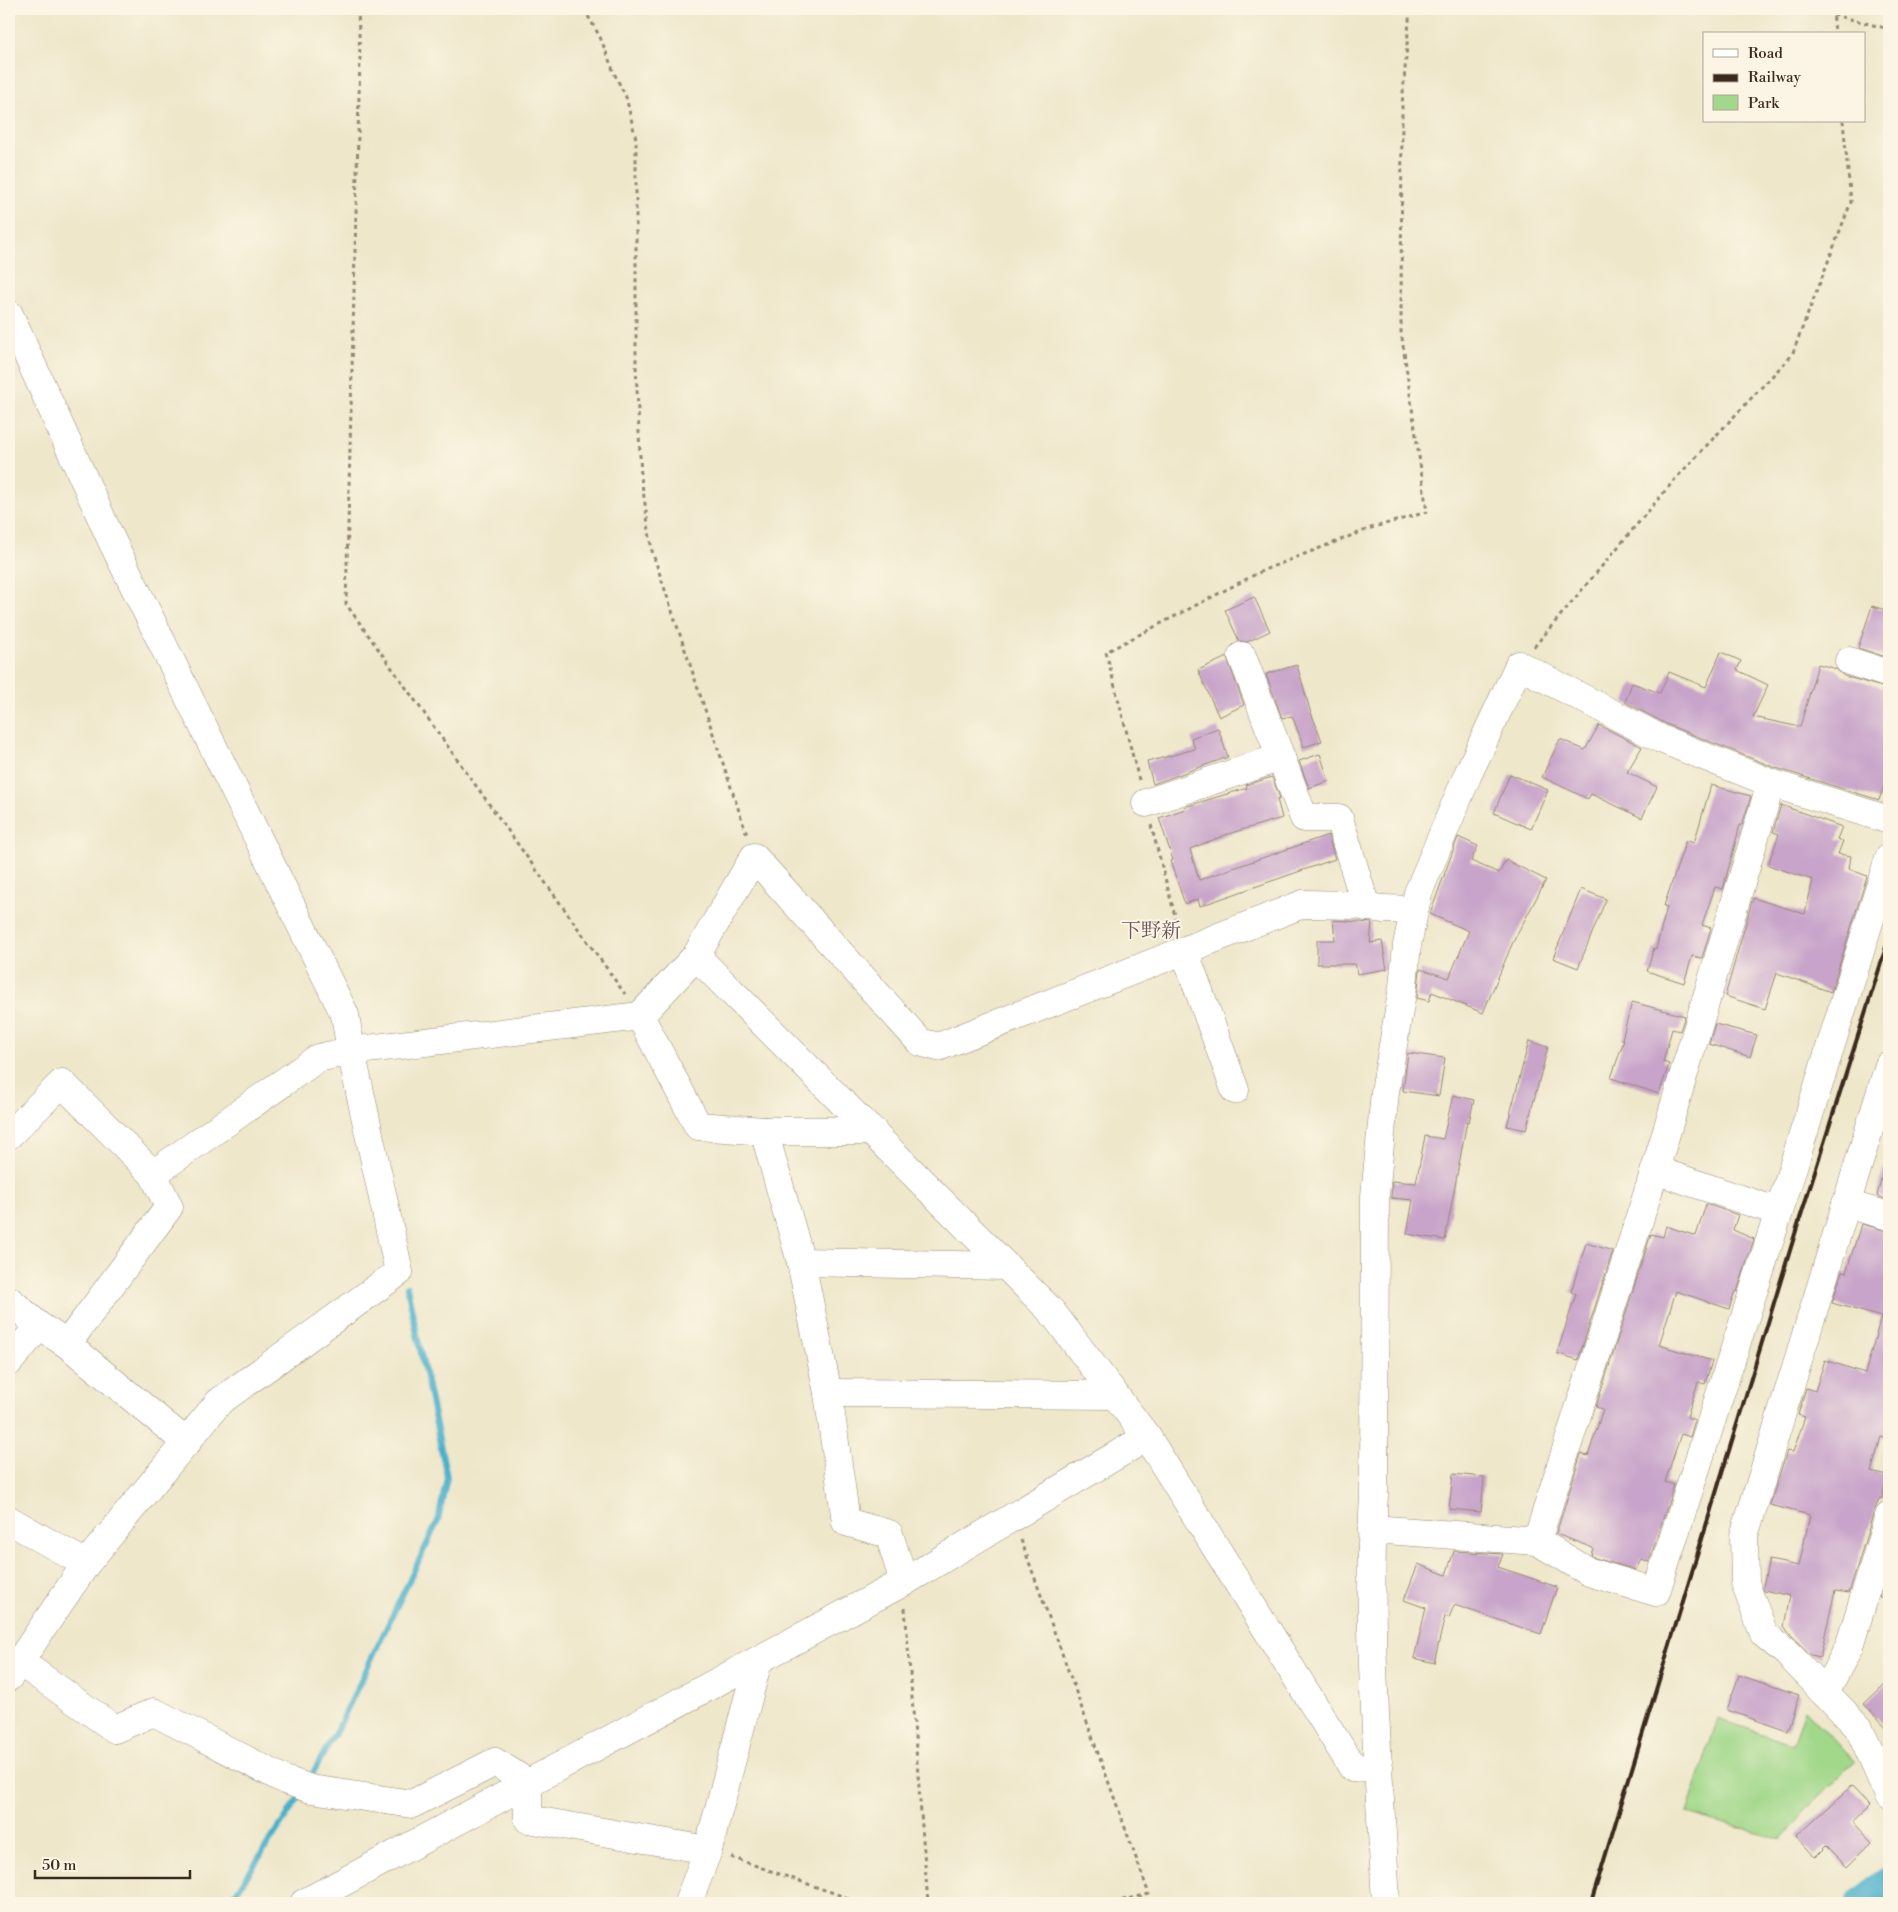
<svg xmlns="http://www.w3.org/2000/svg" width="1898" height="1912" font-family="'Libre Bodoni','Noto Serif JP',serif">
<rect width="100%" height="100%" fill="#fcf5e5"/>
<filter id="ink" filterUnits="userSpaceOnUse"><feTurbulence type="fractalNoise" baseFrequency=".02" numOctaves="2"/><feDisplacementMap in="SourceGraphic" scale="10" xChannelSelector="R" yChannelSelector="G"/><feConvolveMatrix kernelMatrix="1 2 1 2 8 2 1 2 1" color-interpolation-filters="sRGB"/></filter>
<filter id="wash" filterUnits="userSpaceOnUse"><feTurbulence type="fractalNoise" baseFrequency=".0096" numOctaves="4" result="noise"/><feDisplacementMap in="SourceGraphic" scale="20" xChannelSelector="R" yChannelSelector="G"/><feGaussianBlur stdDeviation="1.12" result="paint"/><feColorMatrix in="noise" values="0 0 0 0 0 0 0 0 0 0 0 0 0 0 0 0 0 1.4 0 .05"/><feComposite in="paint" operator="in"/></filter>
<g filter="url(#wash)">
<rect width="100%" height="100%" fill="#eee7ca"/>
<path fill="#a1d88a" stroke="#6e8154" d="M1805,1709L1854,1762L1815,1801L1781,1840L1687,1813L1718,1718L1793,1745Z"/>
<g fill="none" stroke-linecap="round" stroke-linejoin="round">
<g stroke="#4bb1ca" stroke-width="6">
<path d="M309,1780L339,1726L438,1521L447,1477L407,1287"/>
<path d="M229,1903L302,1793"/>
</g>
<path stroke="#4bb1ca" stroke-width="38" d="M1866,1903L1889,1886"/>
</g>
<g id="blocks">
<g fill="#c8a4ca">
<path d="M1254,597L1270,631L1247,642L1239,641L1225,610Z"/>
<path d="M1872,606L1889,611V658L1858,648Z"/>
<path d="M1721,652L1741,661L1737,670L1768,685L1753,717L1800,727L1818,664L1836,669L1844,676L1889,689V785L1885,783L1879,800L1776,768L1666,724L1625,702L1632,683L1660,693L1669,672L1706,687Z"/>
<path d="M1227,657L1244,705L1219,717L1198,670Z"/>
<path d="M1297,665L1310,710L1322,741L1304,747L1292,716L1282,718L1266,674Z"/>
<path d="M1599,725L1642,747L1627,772L1657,787L1642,818L1591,794L1588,799L1542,777L1560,739L1585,750Z"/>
<path d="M1218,728L1228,757L1153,784L1147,762L1195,749L1191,738Z"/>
<path d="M1320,754L1329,781L1309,788L1299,761Z"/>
<path d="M1510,774L1548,790L1531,829L1494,813Z"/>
<path d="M1272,777L1280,798L1277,799L1282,818L1228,834L1190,849L1199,880L1328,835L1335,859L1200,906L1198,899L1185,904L1170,861L1173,860L1159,818L1185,809L1184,807L1247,788L1246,785Z"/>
<path d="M1711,785L1751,796L1742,825H1740L1723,889L1715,887L1702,925L1711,928L1702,958L1692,956L1684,983L1647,971L1654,948L1656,949L1667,907L1664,906L1686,840L1694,843Z"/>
<path d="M1781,805L1842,827L1837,839L1843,841L1838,854L1851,856L1849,869L1867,876L1831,992L1777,973L1765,1009L1725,996L1753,898L1805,914L1813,880L1768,865L1779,834L1773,832Z"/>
<path d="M1458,837L1478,846L1471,861L1499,873L1506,860L1546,880L1513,942L1483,1013L1432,992L1429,1001L1417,998L1420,969L1449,978L1469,931L1430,914Z"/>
<path d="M1581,889L1606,899L1578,968L1553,958Z"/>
<path d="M1333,920L1372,923L1370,943L1382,941L1387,969L1357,974L1355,964H1317V940H1335Z"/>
<path d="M1632,1002L1685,1016L1680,1031L1672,1029L1663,1062L1669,1064L1659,1094L1611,1078L1624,1040L1622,1039Z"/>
<path d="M1715,1024L1757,1035L1750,1057L1709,1044Z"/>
<path d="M1529,1041L1548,1047L1526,1130L1507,1126Z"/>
<path d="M1408,1053L1445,1058L1439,1096L1403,1091Z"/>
<path d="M1453,1095L1474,1100L1469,1122L1467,1121L1445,1240L1407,1234L1413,1200L1391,1198L1392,1181L1416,1183L1425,1136L1443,1139Z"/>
<path d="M1883,1170L1889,1171V1200L1877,1196Z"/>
<path d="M1706,1204L1738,1215L1733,1230L1754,1239L1737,1292L1735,1291L1729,1309L1676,1291L1659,1345L1712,1361L1705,1384L1698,1382L1687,1417L1695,1420L1690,1437L1681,1434L1665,1482L1674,1485L1649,1562L1641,1559L1636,1570L1595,1558L1591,1555L1593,1548L1556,1534L1581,1454L1588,1456L1603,1409L1596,1407L1651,1234L1663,1237L1666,1226L1696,1236Z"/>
<path d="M1861,1224L1889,1231V1439L1881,1437L1871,1472L1887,1476L1882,1499L1880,1498L1874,1511L1849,1593L1835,1591L1820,1657L1811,1655L1791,1636L1784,1626L1790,1596L1764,1590L1763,1586L1769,1560L1799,1566L1810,1515L1770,1505L1787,1451L1793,1452L1805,1417L1798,1415L1806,1388L1815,1391L1825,1360L1865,1373L1881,1317L1832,1303L1842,1272L1846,1273Z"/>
<path d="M1586,1243L1613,1251L1578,1360L1557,1353L1576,1294L1571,1292Z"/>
<path d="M1453,1474L1484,1477L1481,1512L1449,1509Z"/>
<path d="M1454,1551L1503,1554L1498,1567L1557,1587L1541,1634L1454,1605L1449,1618L1445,1616L1434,1663L1414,1658L1426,1608L1404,1600L1418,1564L1446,1575Z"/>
<path d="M1889,1569V1599L1880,1598Z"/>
<path d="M1739,1675L1799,1695L1787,1731L1727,1710Z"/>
<path d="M1889,1680V1730L1864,1704Z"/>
<path d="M1851,1786L1870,1806L1853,1822L1872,1842L1847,1867L1826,1846L1815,1857L1796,1836Z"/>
</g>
</g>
</g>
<g filter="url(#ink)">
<use href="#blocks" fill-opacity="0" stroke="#948874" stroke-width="1"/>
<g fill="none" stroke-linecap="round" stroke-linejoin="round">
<defs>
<g id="minor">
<path d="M9,314L111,539L345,1015L351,1051L399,1272L219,1402L86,1564L9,1677"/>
<path d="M1242,656L1304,818H1339L1366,907"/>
<path d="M1849,661L1889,674"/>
<path d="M1146,803L1281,757"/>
<path d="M1184,950L1235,1090"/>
<path d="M696,956L1052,1312L1147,1437L1353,1768L1379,1766"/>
<path d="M1889,1065L1744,1536L1745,1583L1764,1634L1787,1653L1859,1728L1889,1796"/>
<path d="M764,1131H873"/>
<path d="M9,1135L62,1083L153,1174"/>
<path d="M1846,1204L1889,1216"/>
<path d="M1779,1212L1889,858"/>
<path d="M801,1262L1006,1266"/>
<path d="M9,1300L39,1326L67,1344L187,1443"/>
<path d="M67,1344L169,1207L153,1174L318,1058L351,1051L640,1016"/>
<path d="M9,1362L39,1326"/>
<path d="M828,1393L1115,1395"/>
<path d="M9,1520L86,1564"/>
<path d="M1372,1529L1537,1541L1589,1572L1656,1592L1779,1212L1655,1170"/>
<path d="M1537,1541L1655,1170L1771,783"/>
<path d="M904,1582L889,1534L846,1522L828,1393L801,1262L764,1131L698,1126L640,1016L696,956L754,857L920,1042L938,1047L1303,904L1355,905L1383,909L1414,910"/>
<path d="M20,1662L115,1729L154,1712L285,1780L311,1789L412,1804L495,1762L528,1783V1819L708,1850"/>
<path d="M1825,1692L1849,1647L1889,1516"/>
<path d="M304,1903L904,1582L1147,1437"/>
<path d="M688,1903L708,1850L758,1661"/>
<path d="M1386,1903C1379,1768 1366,1631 1374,1495L1375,1196L1385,1092L1403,987L1407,945L1418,893L1468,774L1519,665L1661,739L1771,783L1889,820"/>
</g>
</defs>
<use href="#minor" stroke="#948874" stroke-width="29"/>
<g stroke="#948874" stroke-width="3" stroke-dasharray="4 4" stroke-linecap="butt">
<path d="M358,9L360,57L346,604L625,994"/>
<path d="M584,9L600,37L615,75L626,97L636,139V366L641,477L652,551L747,835"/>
<path d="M1810,9L1889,29"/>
<path d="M1833,9L1835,34"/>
<path d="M1534,647L1676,478L1792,355L1851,202L1843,121"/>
<path d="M1139,780L1106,652L1264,570L1371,528L1427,512L1401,331L1402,105L1410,9"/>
<path d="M1151,825L1178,927"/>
<path d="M1021,1540L1149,1894L1110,1903"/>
<path d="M905,1608L928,1903"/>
<path d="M731,1857L862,1903"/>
</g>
<use href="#minor" stroke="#fff" stroke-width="28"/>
<path stroke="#3b2a1e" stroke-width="4" d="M1591,1903L1795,1234L1889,938"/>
</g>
</g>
<g text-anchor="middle" stroke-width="4" stroke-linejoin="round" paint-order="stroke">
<g font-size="20" fill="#6c555a" stroke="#fcf5e5">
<text x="1151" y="937">下野新</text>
</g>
</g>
<rect width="1898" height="1912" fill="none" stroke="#fcf5e5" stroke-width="30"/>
<rect x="1703" y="32" width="162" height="90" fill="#fcf5e5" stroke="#afa495"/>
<rect x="1713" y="49" width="25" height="8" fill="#ffffff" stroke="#afa495"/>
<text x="1748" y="58" font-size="15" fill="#3b2a1e">Road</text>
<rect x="1713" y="74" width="25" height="8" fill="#3b2a1e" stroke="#afa495"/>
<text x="1748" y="82" font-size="15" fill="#3b2a1e">Railway</text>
<rect x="1713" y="95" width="25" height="15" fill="#a1d88a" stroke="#afa495"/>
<text x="1748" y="108" font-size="15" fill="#3b2a1e">Park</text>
<path d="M35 1870v8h155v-8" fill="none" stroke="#3b2a1e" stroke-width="2.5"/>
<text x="42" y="1870" font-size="15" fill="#3b2a1e" stroke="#fcf5e5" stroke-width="4" paint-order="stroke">50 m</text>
</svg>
